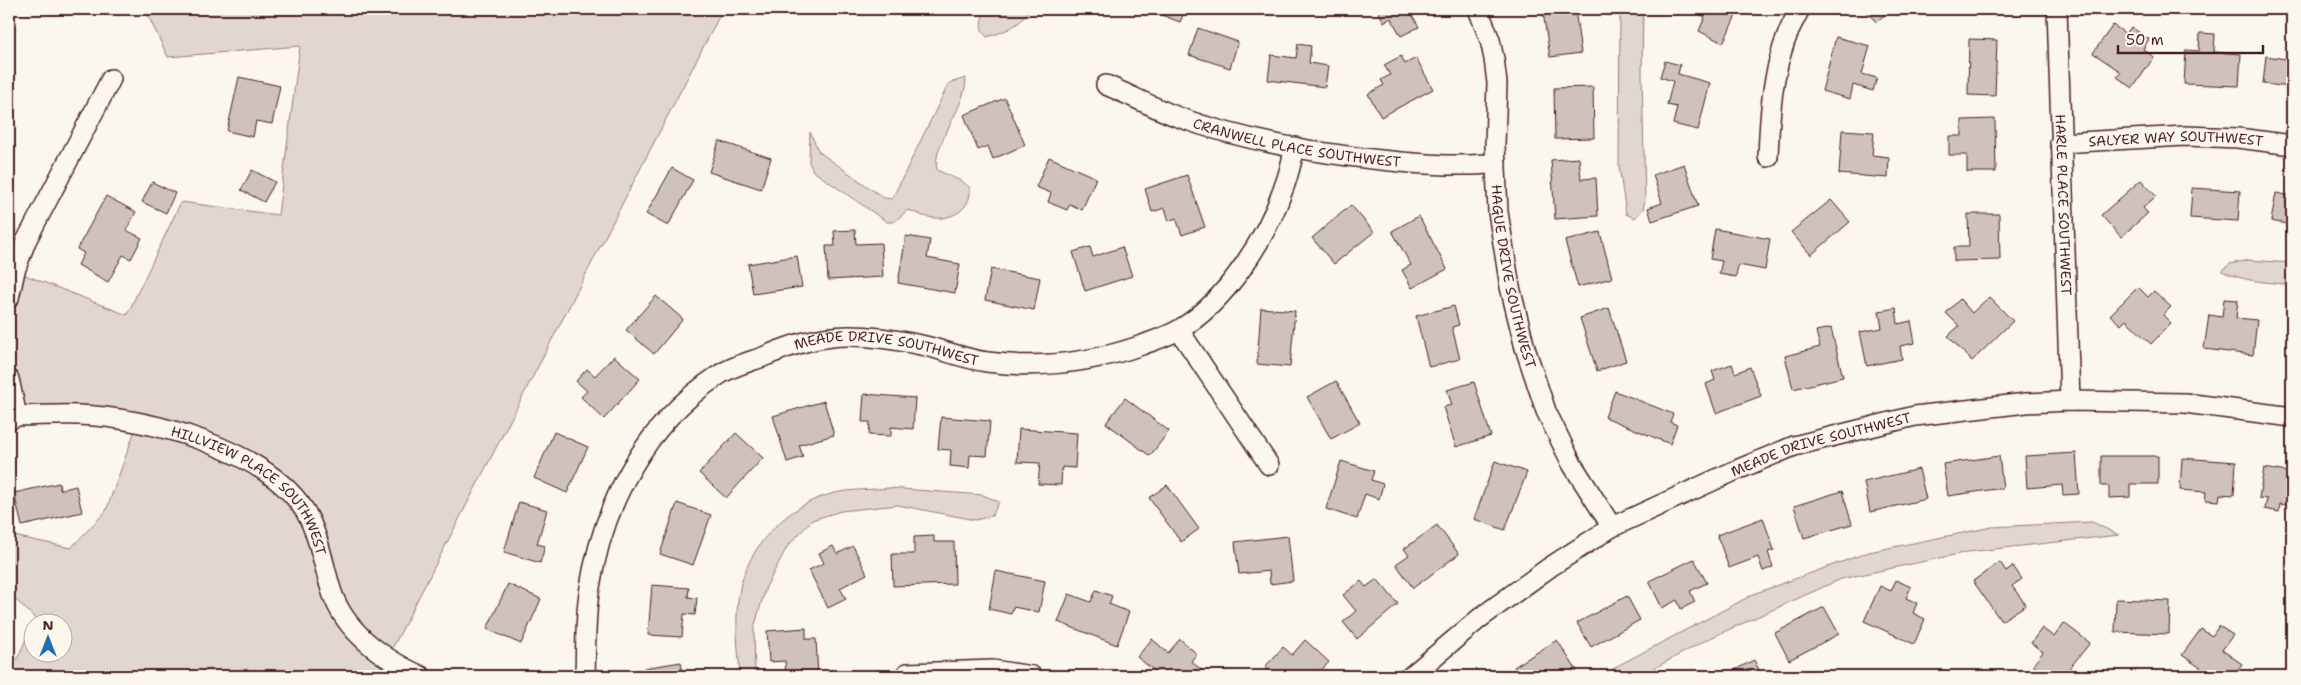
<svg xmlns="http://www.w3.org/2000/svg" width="2301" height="685" font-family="'Shantell Sans',sans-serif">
<rect width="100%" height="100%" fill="#fbf7ec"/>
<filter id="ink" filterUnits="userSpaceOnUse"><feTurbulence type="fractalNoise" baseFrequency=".02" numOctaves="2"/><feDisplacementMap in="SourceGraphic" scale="10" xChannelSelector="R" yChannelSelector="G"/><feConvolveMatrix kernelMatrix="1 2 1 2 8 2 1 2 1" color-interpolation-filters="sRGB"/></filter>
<g filter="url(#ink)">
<g fill="#e2d7d0" stroke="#967b7e">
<path d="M145,9H723L378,676H10L32,625V652H62V622H34L35,618L9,593V535L71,548L106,511L138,422L17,416L9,379V298L15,271L127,315L181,202L278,215L300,46L168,57Z"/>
<path d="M986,9H1029C1022,26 1003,32 987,37C978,29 981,19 986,9Z"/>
<path d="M1620,9H1643L1642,74L1645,200L1643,209L1635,218L1626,214L1619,166Z"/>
<path d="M966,78C966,109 931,145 937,170L963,182L970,188C972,211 948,222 928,217C921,216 915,212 908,210L894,222H887L813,171L809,162L810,132L819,152L884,198L892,199L949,83Z"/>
<path d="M2248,260L2292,263V285C2267,282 2245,282 2222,271L2230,264Z"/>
<path d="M889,488L983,495L999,502L992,516L975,520L898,505L841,511L812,520L787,547L766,587L754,628L755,676H740C738,647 734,617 740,588C750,544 788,505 831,494C849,489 870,490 889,488Z"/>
<path d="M2092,522L2119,535L1968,552L1841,579L1708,639L1640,676H1602L1621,664L1756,593L1869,552L1992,527Z"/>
</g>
<g fill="#cfc2bc" stroke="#4a1f2b">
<path d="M880,9H892L883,14Z"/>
<path d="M1051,9H1062L1055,14Z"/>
<path d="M1146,9H1186L1180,22Z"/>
<path d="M1377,9H1409L1419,27L1401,36L1391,18L1384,22Z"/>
<path d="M1564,9H1575L1581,53L1550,57L1543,12Z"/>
<path d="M1700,9H1739L1723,43L1699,31L1705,17L1698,13Z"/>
<path d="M1865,9H1892L1876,22Z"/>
<path d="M2113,25L2126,34L2131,27L2149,39L2143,49L2154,57L2133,88L2117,77L2121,72L2093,53Z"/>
<path d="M1198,28L1238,42L1230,68L1189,55Z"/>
<path d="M2200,33L2215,34L2214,52L2241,54L2239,86L2184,84L2186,50L2199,51Z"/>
<path d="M1836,37L1870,46L1862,74L1877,78L1873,91L1853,85L1850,99L1822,91Z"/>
<path d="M1969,39L1997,40L1995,96L1968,95Z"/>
<path d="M1298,44L1311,46L1309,63L1328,66L1325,87L1268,80L1271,55L1296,58Z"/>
<path d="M1401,56L1405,64L1416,58L1433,89L1381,117L1368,94L1384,85L1381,80L1390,75L1384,65Z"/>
<path d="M2266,56L2292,60V87L2263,84Z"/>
<path d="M1665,61L1680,65L1678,74L1710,83L1698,130L1673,124L1677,107L1667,105L1673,81L1660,77Z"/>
<path d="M239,77L280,86L272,124L256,121L253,137L227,131Z"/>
<path d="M1593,87L1594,138L1555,139L1554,88Z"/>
<path d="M1005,98L1025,145L993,159L988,146L978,150L964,115Z"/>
<path d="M1995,119L1996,172H1967V155H1949V136H1962V120Z"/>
<path d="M1842,130L1874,132L1872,155L1889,157L1888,178L1839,174Z"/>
<path d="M719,141L771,158L761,189L709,172Z"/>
<path d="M1049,157L1096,178L1082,210L1070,204L1067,210L1048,202L1051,193L1036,187Z"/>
<path d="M1579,158L1581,179L1596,178L1598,216L1555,219L1551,160Z"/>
<path d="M1684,164L1698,206L1652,221L1648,208L1662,203L1653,175Z"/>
<path d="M672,168L693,180L668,226L646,214Z"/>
<path d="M252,170L275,182L264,202L241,190Z"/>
<path d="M1187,175L1205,227L1182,235L1176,218L1169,221L1165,208L1152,212L1145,189Z"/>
<path d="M2141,180L2156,196L2143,208L2148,213L2121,237L2101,215Z"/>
<path d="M152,182L175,193L166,213L142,202Z"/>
<path d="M2192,188L2240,191L2238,221L2190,218Z"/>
<path d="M2276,193L2292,196V225L2271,221Z"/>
<path d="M106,196L136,212L126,230L142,238L131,259L123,255L108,282L78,265L84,253L77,249Z"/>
<path d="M1831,200L1850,222L1811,255L1791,232Z"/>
<path d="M1351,205L1374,232L1334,264L1312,238Z"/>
<path d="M1968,214H1999L2000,260L1954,261V247H1969Z"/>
<path d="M1419,216L1447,269L1412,288L1402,270L1411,265L1392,231Z"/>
<path d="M1715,229L1770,239L1765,270L1738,265L1736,277L1719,274L1722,261L1710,259Z"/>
<path d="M855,230L856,244L881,243L883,277L828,280L826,246H835L834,231Z"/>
<path d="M1600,232L1612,278L1578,287L1565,241Z"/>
<path d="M906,236L930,240L927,258L960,264L955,293L898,283Z"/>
<path d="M1090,247L1093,257L1122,247L1132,276L1085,291L1073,252Z"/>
<path d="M797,256L802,287L753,294L748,264Z"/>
<path d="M991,269L1040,278L1034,310L985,300Z"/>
<path d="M2138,287L2148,297L2154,291L2171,307L2163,315L2171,323L2151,344L2126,320L2121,325L2110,315Z"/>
<path d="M656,296L683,319L654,354L626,330Z"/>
<path d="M1989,297L2013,321L1972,361L1948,336L1959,326L1946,313L1960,299L1972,313Z"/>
<path d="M2224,299L2238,300L2236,318L2257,320L2253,355L2204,349L2209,315L2222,317Z"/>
<path d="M1454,306L1459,325L1452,327L1460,359L1429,367L1416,316Z"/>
<path d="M1261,308L1295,311L1290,367L1257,364Z"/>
<path d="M1609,308L1626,361L1597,371L1580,318Z"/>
<path d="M1896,308L1898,324L1911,321L1915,343L1900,346L1902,359L1867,366L1860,332L1882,328L1879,311Z"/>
<path d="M1831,328L1843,377L1793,389L1785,356L1820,347L1816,331Z"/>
<path d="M614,356L640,379L604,419L581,397L587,391L576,381L587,369L595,376Z"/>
<path d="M1732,364L1735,373L1750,367L1761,396L1716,413L1706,384L1715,380L1712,371Z"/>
<path d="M1336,381L1360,423L1331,439L1307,397Z"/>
<path d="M1474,382L1491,436L1456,447L1443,407L1452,405L1447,390Z"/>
<path d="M1615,391L1673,414L1670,422L1677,425L1670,444L1605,417Z"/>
<path d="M864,394L915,398L913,429L891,427V436L869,435L870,422H862Z"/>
<path d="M1125,398L1169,431L1150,456L1106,423Z"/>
<path d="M824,401L834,435L799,445L803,457L787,462L773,416Z"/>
<path d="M941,417L990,421L987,456L970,455L969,468L950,466L951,450L938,449Z"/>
<path d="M1019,429L1077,433L1075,468L1062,467L1061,485L1038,484L1040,463L1017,462Z"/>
<path d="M554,432L588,447L567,493L534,478Z"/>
<path d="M736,433L763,458L726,498L699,473Z"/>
<path d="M2076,453L2079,494L2063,495L2062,485L2027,488L2025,456Z"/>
<path d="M1999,456L2003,488L1948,496L1943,464Z"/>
<path d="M2101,456H2158V484H2130V497L2109,498V486H2101Z"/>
<path d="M2182,458L2236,462L2234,495L2220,494L2219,501L2205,500L2206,492L2180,490Z"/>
<path d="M1341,461L1374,471L1371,480L1383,484L1379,499L1365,494L1357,519L1326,509Z"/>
<path d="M1495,461L1527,472L1505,530L1474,519Z"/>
<path d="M2264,468L2292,473V506L2280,504L2279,512L2265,509L2267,499L2259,498Z"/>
<path d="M1919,469L1926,499L1870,512L1864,482Z"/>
<path d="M59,483L60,490L76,486L82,512L22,526L14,493Z"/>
<path d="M1167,485L1199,529L1181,542L1149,498Z"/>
<path d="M1842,491L1852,524L1804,538L1794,506Z"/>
<path d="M519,502L547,510L537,544L545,546L540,563L504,552Z"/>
<path d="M677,503L711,515L693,565L660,554Z"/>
<path d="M1763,518L1774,550L1768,552L1773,567L1763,571L1758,557L1729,568L1717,535Z"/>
<path d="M1437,525L1459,554L1413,588L1396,564L1409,555L1404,549Z"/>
<path d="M934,536V542H954L955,584L893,586L892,554H914V537Z"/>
<path d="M1288,536L1293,581L1270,584L1269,571L1239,574L1235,542Z"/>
<path d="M833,546L837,554L853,546L867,574L840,588L846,599L828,608L809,570L824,563L819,553Z"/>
<path d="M1694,559L1707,583L1690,591L1695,602L1681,609L1677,600L1662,608L1649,581Z"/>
<path d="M2000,562L2006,571L2013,566L2022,579L2012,586L2026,605L2001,621L1973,581Z"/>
<path d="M996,571L1045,581L1039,612L1013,607L1011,614L989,609Z"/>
<path d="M1377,579L1398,604L1357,639L1343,622L1356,611L1343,595L1361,581L1366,587Z"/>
<path d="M1896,580L1911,587L1906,598L1917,603L1913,613L1925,619L1914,644L1864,621L1880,586L1891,591Z"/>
<path d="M508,584L541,599L521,644L487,629Z"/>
<path d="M652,585L689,588L688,597L697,598L695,615L684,614L682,637L648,635Z"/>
<path d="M1096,590L1112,596L1109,604L1129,612L1117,645L1058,622L1069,594L1091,602Z"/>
<path d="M1627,596L1640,620L1591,647L1577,623Z"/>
<path d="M2116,599L2170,601L2169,634L2115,632Z"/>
<path d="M1824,607L1839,634L1789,660L1775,633Z"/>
<path d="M2064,623L2090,643L2063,676H2047L2033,665L2043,652L2031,643L2042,628L2054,637Z"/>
<path d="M2219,626L2233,635L2222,650L2242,664L2233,676H2212L2182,655L2201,629L2212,636Z"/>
<path d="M806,628V639H816L818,676H786L785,661L769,662L767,631Z"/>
<path d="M1152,639L1168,653L1180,639L1197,654L1191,661L1204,672L1201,676H1161L1137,657Z"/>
<path d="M1305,640L1329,662L1316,676H1275L1265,667L1283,647L1292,655Z"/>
<path d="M1557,640L1577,671L1569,676H1521L1514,667Z"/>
<path d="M1754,660L1762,676H1723Z"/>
<path d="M681,662L683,676H645L644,668Z"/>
</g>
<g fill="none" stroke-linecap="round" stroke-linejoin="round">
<defs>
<g id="street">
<path id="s1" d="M1478,9L1490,40L1494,59L1497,83L1495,145L1498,212L1510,287L1525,348L1546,411L1572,464L1612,527"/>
<path id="s2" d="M2057,9L2070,401"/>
<path id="s3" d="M1106,85C1130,95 1154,108 1178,117C1249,143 1327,155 1401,162C1432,165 1465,167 1496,163"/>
<path id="s4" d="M2060,143L2185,136L2238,138L2292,145"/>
<path d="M1768,157C1770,104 1773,55 1800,9"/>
<path d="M9,298L15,271L26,241L111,79"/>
<path d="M1179,330L1269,465"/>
<path d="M9,379L17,416"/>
<path id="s5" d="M9,420L17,416C37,416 58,414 78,415C147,417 266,449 305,511C318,533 323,562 330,586C342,631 382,658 421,676"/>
<path d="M907,673L993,670L1032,676"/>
<path id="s6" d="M585,676C586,648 585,620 589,593C602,505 645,423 719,375C732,366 749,362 763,357C791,345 818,336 849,336C873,336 898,340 921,345C944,350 964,359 987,362C1041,369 1091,363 1142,345C1155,340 1169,336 1180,329C1226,302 1267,237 1284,187C1289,174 1292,160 1295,147"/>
<path id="s7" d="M1411,676L1480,618L1550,567L1612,527L1732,472L1794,446L1915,416L2026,403L2070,401L2185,403L2292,417"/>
</g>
</defs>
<use href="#street" stroke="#4a1f2b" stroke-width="22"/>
<use href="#street" stroke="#fbf7ec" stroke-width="19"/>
</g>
</g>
<g text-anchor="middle" stroke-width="4" stroke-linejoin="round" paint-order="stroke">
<g font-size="14" fill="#4a1f2b" stroke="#fbf7ec">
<text dy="5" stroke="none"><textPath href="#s3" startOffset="201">CRANWELL PLACE SOUTHWEST</textPath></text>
<text dy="5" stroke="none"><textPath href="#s4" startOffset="116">SALYER WAY SOUTHWEST</textPath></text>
<text dy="5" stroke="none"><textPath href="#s2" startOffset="196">HARLE PLACE SOUTHWEST</textPath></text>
<text dy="5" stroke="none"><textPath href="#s1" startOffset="272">HAGUE DRIVE SOUTHWEST</textPath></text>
<text dy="5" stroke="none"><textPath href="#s6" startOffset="520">MEADE DRIVE SOUTHWEST</textPath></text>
<text dy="5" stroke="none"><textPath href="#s7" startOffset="476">MEADE DRIVE SOUTHWEST</textPath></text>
<text dy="5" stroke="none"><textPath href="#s5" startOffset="268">HILLVIEW PLACE SOUTHWEST</textPath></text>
</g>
</g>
<rect width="2301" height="685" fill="none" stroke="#fbf7ec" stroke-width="30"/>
<rect x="15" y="15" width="2271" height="655" fill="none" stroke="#4a1f2b" stroke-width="2" filter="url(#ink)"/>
<g transform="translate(48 638)"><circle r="24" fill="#fbf7ec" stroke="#b4a19f"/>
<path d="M0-4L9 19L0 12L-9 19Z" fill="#1f6fb2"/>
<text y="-8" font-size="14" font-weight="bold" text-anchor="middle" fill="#4a1f2b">N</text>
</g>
<path d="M2118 45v8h145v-8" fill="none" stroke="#4a1f2b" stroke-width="2.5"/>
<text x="2126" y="45" font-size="15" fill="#4a1f2b" stroke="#fbf7ec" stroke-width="4" paint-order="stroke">50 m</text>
</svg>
